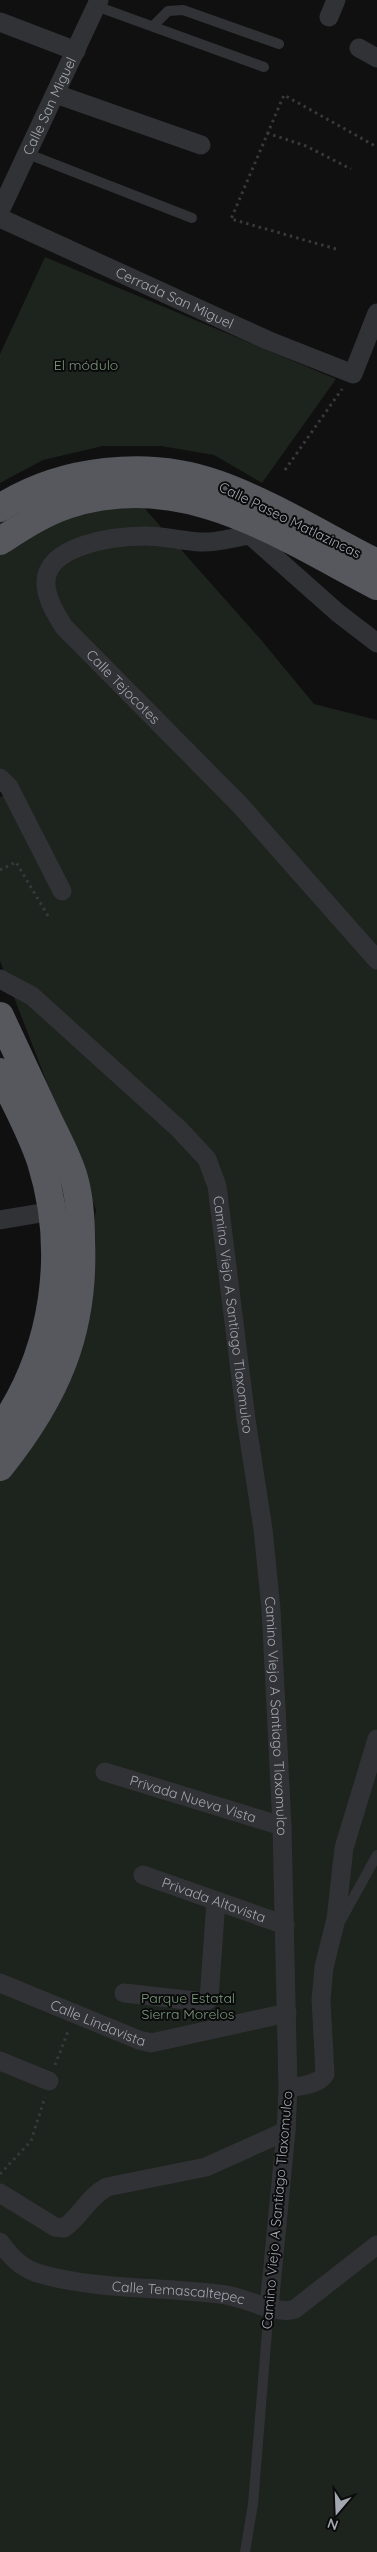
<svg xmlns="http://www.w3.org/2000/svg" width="377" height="2552" font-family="Quicksand,sans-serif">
<rect width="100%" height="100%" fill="#101011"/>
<g fill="#1d231d">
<path d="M45,257L336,379L262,483L214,455L161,446H103L43,460L0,483V354Z"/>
<path d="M107,466L262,641L314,704L377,720V2552H0V1461L63,1368L96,1210L0,961V797L6,795L0,778V515Z"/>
</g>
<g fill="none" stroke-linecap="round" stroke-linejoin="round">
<g stroke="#37393c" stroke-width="3" stroke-dasharray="2.5 4" stroke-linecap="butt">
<path d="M267,133L306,146L351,169"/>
<path d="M336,249L231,219L284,95L377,147"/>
<path d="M285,470L342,389"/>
<path d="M0,870L16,862L48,916"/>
<path d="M55,2065L69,2029"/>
<path d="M0,2174L31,2141L45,2097"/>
</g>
<g stroke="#313235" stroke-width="10">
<path d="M96,6L264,67"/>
<path d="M153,26L168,11L183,10L279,44"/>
<path d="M28,154L192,218"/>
<path d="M340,1922L377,1855"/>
<path d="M245,2552L253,2504L269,2307"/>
</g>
<g stroke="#313235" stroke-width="19">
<path d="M329,17L336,0"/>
<path d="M0,22L76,51"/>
<path d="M359,48L377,58"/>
<path d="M56,94L201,145"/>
<path id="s1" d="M0,211L99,0"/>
<path id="s2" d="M0,218L267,340L353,374L377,313"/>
<path id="s3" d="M256,523L250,535C234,537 218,543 201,542C182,541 164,536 145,536C115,536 43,545 46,585C47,600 56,614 64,627L240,805L377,960"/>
<path d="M250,535L338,613L377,643"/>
<path d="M0,778L9,787L62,891"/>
<path id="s4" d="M0,979L32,996L179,1129L207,1159L217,1186L246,1419L263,1529L271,1609L282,1826L288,2088L286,2131L269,2307"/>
<path d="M0,1220L53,1211"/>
<path id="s5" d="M105,1772L282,1826"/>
<path id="s6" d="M143,1875L285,1925"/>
<path id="s7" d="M0,1983L139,2040L151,2043L287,2013"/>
<path d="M124,1993L205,2002L209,1999L216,1901"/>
<path d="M0,2061L49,2081"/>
<path d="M288,2088C300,2086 319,2085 325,2074L321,2000L324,1967L336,1919L344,1848L377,1739"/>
<path d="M0,2193L55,2227L64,2228C81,2216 88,2197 107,2187L206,2167L286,2131"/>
<path id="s8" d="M0,2242C10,2256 20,2267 37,2273C98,2291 164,2286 226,2295C246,2298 279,2316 295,2309L377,2245"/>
</g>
<g stroke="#56585d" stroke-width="28">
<path d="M0,508C61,469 148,459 217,484C271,503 325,537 377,563"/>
<path d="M0,541C22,527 43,513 67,505C183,467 279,535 377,586"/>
<path d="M0,1016C16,1050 32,1084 48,1119C57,1138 68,1157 74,1178C80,1199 81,1220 81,1241C85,1332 56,1397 0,1467"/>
<path d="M0,1072C14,1101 31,1131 41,1162C69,1252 55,1352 0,1430"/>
</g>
</g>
<g text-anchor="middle" stroke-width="4" stroke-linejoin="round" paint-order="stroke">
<g font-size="14" fill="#a2a7b0" stroke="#0b0b0c">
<text dy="5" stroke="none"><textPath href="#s1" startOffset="116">Calle San Miguel</textPath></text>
<text dy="5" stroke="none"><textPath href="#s2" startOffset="192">Cerrada San Miguel</textPath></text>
<text transform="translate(290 520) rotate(26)" y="5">Calle Paseo Matlazincas</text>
<text dy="5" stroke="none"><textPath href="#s3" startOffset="371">Calle Tejocotes</textPath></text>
<text dy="5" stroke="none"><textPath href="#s4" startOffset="434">Camino Viejo A Santiago Tlaxomulco</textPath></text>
<text dy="5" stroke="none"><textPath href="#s4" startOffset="838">Camino Viejo A Santiago Tlaxomulco</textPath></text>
<text dy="5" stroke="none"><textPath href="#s5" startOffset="92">Privada Nueva Vista</textPath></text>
<text dy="5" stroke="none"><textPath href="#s6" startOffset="75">Privada Altavista</textPath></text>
<text dy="5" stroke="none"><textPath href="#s7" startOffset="106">Calle Lindavista</textPath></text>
<text transform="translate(277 2210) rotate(-85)" y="5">Camino Viejo A Santiago Tlaxomulco</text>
<text dy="5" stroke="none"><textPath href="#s8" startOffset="192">Calle Temascaltepec</textPath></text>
</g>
<g font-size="14" fill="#7b997d" stroke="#0b0b0c">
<text x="86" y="370">El módulo</text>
<text x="188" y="2003">Parque Estatal<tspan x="188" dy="16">Sierra Morelos</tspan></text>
</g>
</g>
<g transform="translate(337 2512) rotate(199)" stroke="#0b0b0c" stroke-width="4" paint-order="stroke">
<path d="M0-4L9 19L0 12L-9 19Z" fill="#a2a7b0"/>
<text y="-8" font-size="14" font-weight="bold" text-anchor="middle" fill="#a2a7b0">N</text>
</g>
</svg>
